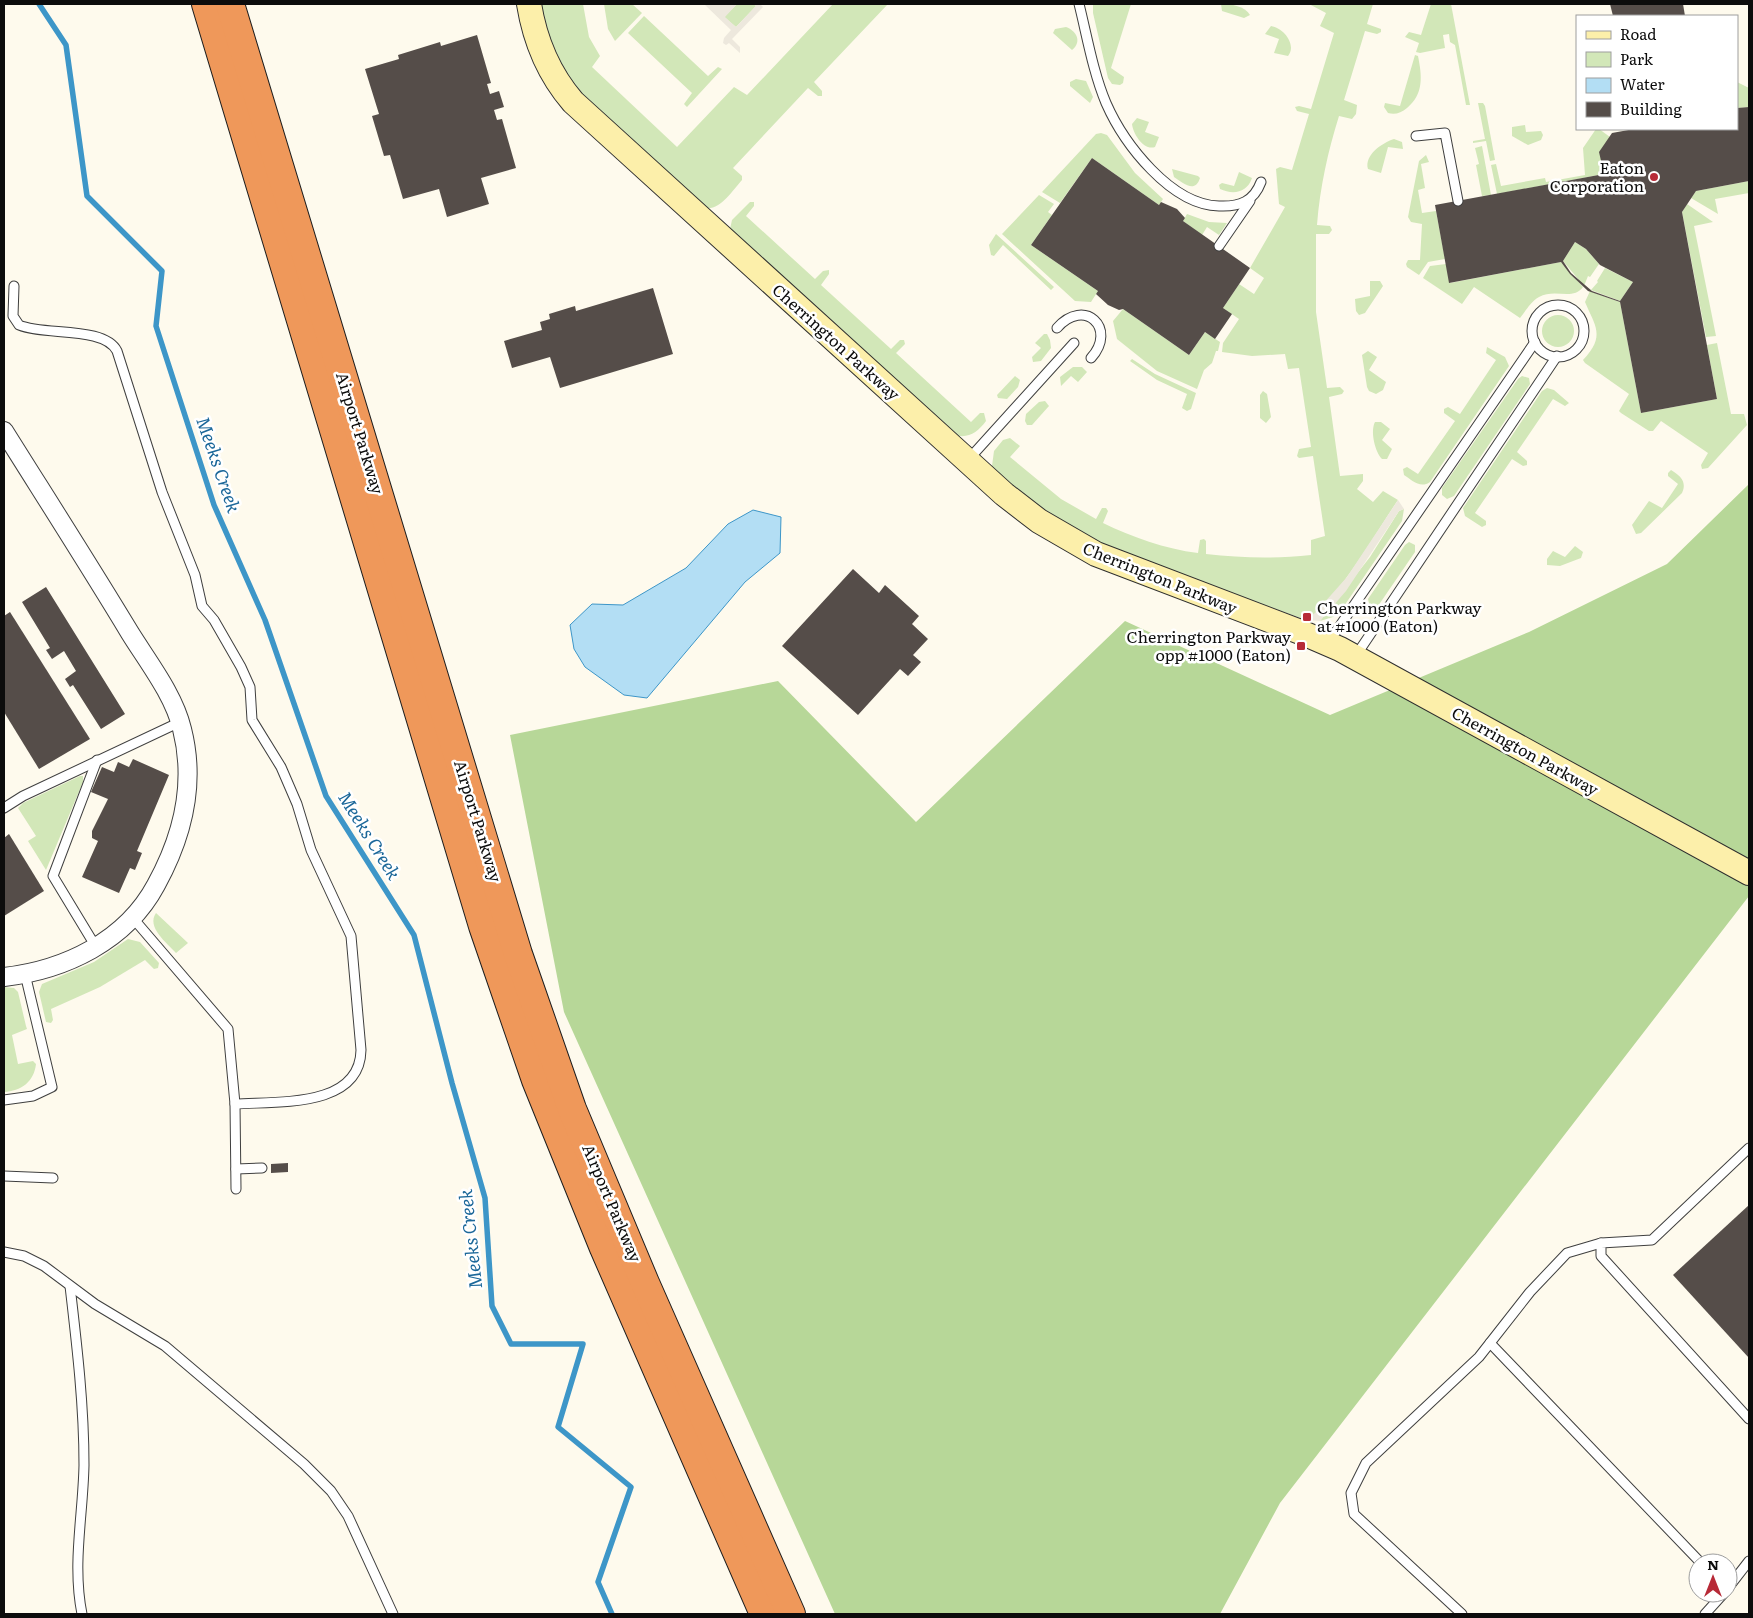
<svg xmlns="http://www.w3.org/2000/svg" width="1753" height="1618" font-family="Literata,serif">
<rect width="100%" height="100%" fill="#fefaed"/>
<g fill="#d2e7b8">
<path d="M540,4H583L589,37L600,56L592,67L677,147L734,87L747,95L833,4H888L814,82L822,91V96H818L808,88L733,168L742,176V180C732,191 720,211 705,208L581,97L555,60Z"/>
<path d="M604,4H632L642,13L615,41L608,29Z"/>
<path d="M737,4H753L756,6L736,27L724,17Z"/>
<path d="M1093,4H1131L1111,68L1124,77L1123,83L1120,85L1112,84L1108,78L1093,13Z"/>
<path d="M1221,4C1231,4 1245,6 1250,15L1244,18L1222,11Z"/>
<path d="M1309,4H1373L1367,24L1381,29V32L1377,34L1365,31L1344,100L1357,105L1356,114L1352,119L1339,116C1328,151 1320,187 1317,225L1330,226L1332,230L1329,234H1316V312L1327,388L1340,387L1344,391L1342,394L1329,397L1340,476L1363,474V481L1357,489L1373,502L1383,491L1398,500C1378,529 1335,605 1306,620L1099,545L1037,508L994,470L992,466L994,451L1003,440L1010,438L1020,446L1010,457L1061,499L1096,519L1102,508H1106L1108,511L1103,523C1132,537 1165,549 1198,553L1200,540L1204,539L1206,541V554C1241,558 1275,559 1311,555V540L1325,536L1313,456L1299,458L1297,456L1299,449L1311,447L1299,368L1288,369L1285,354L1252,356L1222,352L1223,343L1239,319L1223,308L1239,284L1254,294L1264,278L1250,268L1285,207L1279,204L1276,169L1280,167L1292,170L1309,114L1297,111L1295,107L1299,106L1311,109L1334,33L1320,26L1326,13Z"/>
<path d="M1431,4H1451L1470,105H1466L1455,45L1450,42L1449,34L1443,35L1445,48L1420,53L1416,52L1419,43L1405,37L1409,32L1421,35Z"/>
<path d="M644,16L708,76L718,67L722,69L687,107L684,104L692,93L628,33Z"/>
<path d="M1271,26C1284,28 1297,45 1288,56L1274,53L1279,39L1265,34Z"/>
<path d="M1066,27C1077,31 1082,42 1072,50L1053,33L1055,29Z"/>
<path d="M1415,55L1418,56C1422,76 1424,94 1407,108C1401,113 1395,115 1388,113L1384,107L1385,103L1400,106Z"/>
<path d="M1076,79L1086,81L1093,97L1090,103L1070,86V82Z"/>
<path d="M1737,82L1749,88V107L1737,108Z"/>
<path d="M1478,103H1483L1485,106L1495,160L1490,161L1486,141L1473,143V141L1485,139Z"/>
<path d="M1137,118L1149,122L1145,132L1159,137L1155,147C1144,151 1133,134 1132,124Z"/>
<path d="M1525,125L1526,132L1541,131L1543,135L1541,140L1528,145L1512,136V127Z"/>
<path d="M1596,129H1599L1610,137L1600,152L1604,174L1497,194L1491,165L1496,164L1501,186L1545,178L1546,182L1585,175L1583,148Z"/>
<path d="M1101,133L1107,135L1135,173L1163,199L1159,205L1092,158L1060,203L1042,192L1096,134Z"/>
<path d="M1394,139L1402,142L1403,149L1388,147L1381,173L1368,169C1364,155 1382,143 1394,139Z"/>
<path d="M1482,146L1491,195L1482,196L1476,165L1479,164L1475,148Z"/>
<path d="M1426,155L1429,162L1421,164L1425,188L1418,190L1422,213L1436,211L1445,259L1428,262L1419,275L1407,267L1406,264L1408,260H1420L1422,224L1411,222L1408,217L1419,161Z"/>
<path d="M1172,169L1198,176L1200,178C1195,194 1183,183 1174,177Z"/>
<path d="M1239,172L1252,178C1247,193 1233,195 1220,189L1219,185L1222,183L1234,186Z"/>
<path d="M1749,181V193L1715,199L1718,214L1691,198L1696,191Z"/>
<path d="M1039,195L1054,204L1048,212L1052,215L1031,245L1098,291L1091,302L1075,301L1002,234Z"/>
<path d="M750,202H754V206L746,216L815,279L823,271L829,270V274L821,285L891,349L900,340H904L905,344L896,353L971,422L980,413H984L986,421C978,432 968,439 955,435L730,229L732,220Z"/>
<path d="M1687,204L1713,222L1694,226L1716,336L1706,337L1682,212Z"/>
<path d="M1187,214L1209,222L1227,223L1219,235L1207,227L1202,235L1183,221Z"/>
<path d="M996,234L1054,287L1051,290L1003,245L994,256L991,255L989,245Z"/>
<path d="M1575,242L1586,249L1599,264L1590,277L1588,276L1584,286L1563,261Z"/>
<path d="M1561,262L1583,287C1573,301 1555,288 1539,297C1530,302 1526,311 1520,318L1474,287L1462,304L1423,278L1430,266L1446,264L1450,283Z"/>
<path d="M1605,268L1633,282L1620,301L1591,290L1598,282L1597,281Z"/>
<path d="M1370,281H1380L1383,286L1365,313L1359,315L1356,311L1355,299L1370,296Z"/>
<path d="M1590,291L1620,302L1641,413L1717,399L1707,345L1717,343L1731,414H1744L1747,425L1708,468L1702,469L1701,465L1708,453L1661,421L1653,431H1649L1621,413L1619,411L1629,394L1585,363L1583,360C1606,336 1595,326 1585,302Z"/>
<path d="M1123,309L1189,355L1205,332L1220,342L1218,351H1216L1212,363L1204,370L1197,389L1157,371L1117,339L1113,321Z"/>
<circle cx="1558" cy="331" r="16"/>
<path d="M1044,334H1047L1050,340L1051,348L1041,361L1033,362L1032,357L1041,348L1035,343Z"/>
<path d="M1487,347L1505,357L1509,366L1430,482C1420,489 1412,480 1404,475L1403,469L1407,467L1418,474L1455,421L1444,413V409L1448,407L1460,414L1496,360L1486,353Z"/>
<path d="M1368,351L1377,357L1369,370L1386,382L1383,390L1376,394L1369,391L1367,387L1362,355Z"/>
<path d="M1132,359L1155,374L1196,393L1191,409L1187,411L1182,408L1187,394L1157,380L1130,361Z"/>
<path d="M1073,367H1082L1087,372L1078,382L1071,376L1061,386L1060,377Z"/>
<path d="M1015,376L1020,380L1018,387L1007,399L998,398L997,395Z"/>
<path d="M1522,376L1529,378L1530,384L1454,496L1447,499L1442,495V488L1518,379Z"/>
<path d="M1547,388L1554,390L1569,403L1565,406L1553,399L1517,452L1527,461V465L1523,466L1512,459L1475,513L1486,521V525L1482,527L1465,516L1463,508L1542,391Z"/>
<path d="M1263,391L1267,394L1271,417L1266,423L1260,418V395Z"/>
<path d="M1045,401L1049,406L1032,425H1027L1025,421L1026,414L1039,402Z"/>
<path d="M1375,422H1381L1390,429L1382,440L1392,449L1387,459H1382C1375,452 1370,431 1375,422Z"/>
<path d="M1671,470C1681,476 1687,482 1682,493L1641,533L1636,534L1632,525L1649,501L1662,508L1678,484L1668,476V473Z"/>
<path d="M1404,509L1402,521L1342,609L1333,617L1320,621L1370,557L1399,511Z"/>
<path d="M1409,542L1415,545V552L1378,606L1370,607L1368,599L1405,545Z"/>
<path d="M1575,546L1583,552L1581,558L1560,566L1547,565V559L1553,551L1565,557Z"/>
<path d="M80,776H83V782L46,870L28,841L36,836L18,808L23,803Z"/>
<path d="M156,913L188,943L176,953C167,943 146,927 156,913Z"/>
<path d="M128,939L140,942L159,963L158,968L154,969L145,960L100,987L51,1009L53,1020L51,1023L46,1022L39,992L42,984L94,962Z"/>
<path d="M4,987L14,988L18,992L26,1026L27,1029L12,1035L18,1064L33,1061L36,1064C34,1082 21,1091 4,1092Z"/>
</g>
<path fill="#b7d798" d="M1749,484V896L1280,1503L1220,1614H835L564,1012L510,735L778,681L916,822L1125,621L1330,715L1529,632L1667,564Z"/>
<g fill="#ede8dd">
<path d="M704,4H737L725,17L736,27L756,6L753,4H760L763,7L732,39L740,47V53L729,43L726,45L723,43L724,38L731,30Z"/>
<path d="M1398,500L1404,509L1399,511L1346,591L1320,621L1306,620L1315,613L1347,577Z"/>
</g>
<path fill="#b3def4" stroke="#3d96c8" d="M753,510L781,517L780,553L745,582L647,698L624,695L585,667L574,649L570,625L592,604L623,605L686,568L728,524Z"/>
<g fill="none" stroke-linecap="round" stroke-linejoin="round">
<path stroke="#3d96c8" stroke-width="5.5" d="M39,4L66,45L87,196L162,271L156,326L214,505L265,620L326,796L414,935L452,1083L485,1198L492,1306L511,1344H583L558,1427L631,1487L598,1582L612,1614"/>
</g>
<g fill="#554d49" fill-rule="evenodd">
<path d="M1610,4H1683L1685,16H1613Z"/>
<path d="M477,35L491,83L487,84L490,94L499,91L504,107L494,110L497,120L502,119L516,168L481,178L489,204L447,217L439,189L403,199L390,155L384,156L372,116L379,114L365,69L399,59L398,55L440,42L441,46Z"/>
<path d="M1749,107V181L1696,191L1682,212L1717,399L1641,413L1620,302L1588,291L1570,274L1561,262L1449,283L1435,205L1604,174L1599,152L1612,133L1634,129H1737V108ZM1575,242L1586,249L1600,265L1633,282L1620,301L1592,291L1571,273L1563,261Z"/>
<path d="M1092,158L1159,205L1161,202L1177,209L1185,218L1183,221L1250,268L1223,308L1232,314L1215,339L1205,332L1189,355L1123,309L1119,310L1108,305L1096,294L1098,291L1031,245Z"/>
<path d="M653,288L673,354L560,388L550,357L512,368L504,341L542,330L540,322L550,319L549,314L575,306L576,311Z"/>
<path d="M853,569L879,593L885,585L919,616L912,624L928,639L913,655L921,662L908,676L900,669L858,715L782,646Z"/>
<path d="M46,587L125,714L101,729L73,685L70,687L65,679L76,671L64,651L52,659L46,650L50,648L22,602Z"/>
<path d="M10,612L90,739L39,769L4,712V616Z"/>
<path d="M133,759L169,775L137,851L142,853L135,870L130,868L119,893L82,877L98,841L92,838V831L108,799L91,792L102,767L114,772L118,762L129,767Z"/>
<path d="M9,834L44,891L4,916V838Z"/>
<path d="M288,1163V1172L271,1173V1164Z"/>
<path d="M1749,1205V1358L1673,1275Z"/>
</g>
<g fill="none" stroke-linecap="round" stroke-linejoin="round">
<defs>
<g id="lane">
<path d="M1079,4C1087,36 1093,72 1106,103C1124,144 1171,205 1219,206C1240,207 1254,201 1261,182"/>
<path d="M1416,136L1445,133L1458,201"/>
<path d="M1219,246L1250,201"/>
<path d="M14,286L13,316L19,325C44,336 104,326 117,351L162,492L195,575L202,606L214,620L241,667L250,687L252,720L281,767L297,804L311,850L351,936L361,1050C360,1109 275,1101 235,1104"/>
<circle cx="1558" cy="331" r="26"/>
<path d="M1057,328C1084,297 1118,328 1091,358"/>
<path d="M968,460L1074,343"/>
<path d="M1328,643L1535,342"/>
<path d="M1355,657L1557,356"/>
<path d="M4,808L23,796L180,722"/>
<path d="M132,917L228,1029L235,1104L236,1189"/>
<path d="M96,947L53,876L97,760"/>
<path d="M4,1100L33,1096L52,1087L25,974"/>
<path d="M1749,1148L1652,1240L1601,1243V1256L1749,1419"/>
<path d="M236,1169L262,1168"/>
<path d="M4,1176L53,1178"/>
<path d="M4,1252L24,1256L44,1266L95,1304L165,1346L304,1464L331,1491L348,1516L393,1614"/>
<path d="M70,1286C77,1346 84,1405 84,1465C83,1516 72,1564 82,1614"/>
<path d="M1490,1343L1701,1563"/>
<path d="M1728,1588L1749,1561"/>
<path d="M1462,1614L1354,1514L1351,1493L1366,1463L1479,1357L1530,1292L1567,1253L1601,1243"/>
<path d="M1705,1614L1724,1593"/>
</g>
<path id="street" d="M4,431C46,498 89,565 130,633C148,662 174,695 182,729C196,784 183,836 156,885C126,941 65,970 4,977"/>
<path id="secondary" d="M529,4C535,41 548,73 573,102L1004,494L1039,521L1096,554L1303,633L1340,649L1749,873"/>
<g id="highway">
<path d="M206,4L483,926L536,1080L604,1248L764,1614"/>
<path d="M230,4L518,954L572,1109L645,1283L791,1614"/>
</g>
</defs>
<use href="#lane" stroke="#3f3f3f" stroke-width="11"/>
<use href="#street" stroke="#3f3f3f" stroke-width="20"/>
<use href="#secondary" stroke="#2e2e2e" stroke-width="26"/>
<use href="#highway" stroke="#1d1d1d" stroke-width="30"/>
<use href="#lane" stroke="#fff" stroke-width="9"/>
<use href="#street" stroke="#fff" stroke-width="18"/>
<use href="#secondary" stroke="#fcefaa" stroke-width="24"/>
<use href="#highway" stroke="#ef985a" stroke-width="28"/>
</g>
<g fill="#b72a37" stroke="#fff" stroke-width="2">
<circle cx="1654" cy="177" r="5"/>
<rect x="1302" y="612" width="10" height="10" rx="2.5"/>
<rect x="1296" y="641" width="10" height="10" rx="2.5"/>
</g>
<g text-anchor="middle" stroke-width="5" stroke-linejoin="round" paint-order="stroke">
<g font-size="16" fill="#0c0c0c" stroke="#fff" text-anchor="end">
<text x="1644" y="174">Eaton<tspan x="1644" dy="18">Corporation</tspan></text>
<text x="1317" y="614" text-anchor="start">Cherrington Parkway<tspan x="1317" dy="18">at #1000 (Eaton)</tspan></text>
<text x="1291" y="643">Cherrington Parkway<tspan x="1291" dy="18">opp #1000 (Eaton)</tspan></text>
</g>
<g font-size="16" fill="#0c0c0c" stroke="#fff">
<text transform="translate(836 342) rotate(42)" y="6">Cherrington Parkway</text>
<text transform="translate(360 433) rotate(73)" y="6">Airport Parkway</text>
<text transform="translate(1160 578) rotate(22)" y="6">Cherrington Parkway</text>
<text transform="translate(1525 751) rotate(29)" y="6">Cherrington Parkway</text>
<text transform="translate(478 821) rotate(73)" y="6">Airport Parkway</text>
<text transform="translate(612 1203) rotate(67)" y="6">Airport Parkway</text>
</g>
<g font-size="18" font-style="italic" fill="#1b6799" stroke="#fff">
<text transform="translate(218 465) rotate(71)" y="6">Meeks Creek</text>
<text transform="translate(369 836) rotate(58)" y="6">Meeks Creek</text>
<text transform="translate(471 1239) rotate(-96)" y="6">Meeks Creek</text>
</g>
</g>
<rect width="1753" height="1618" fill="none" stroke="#0c0c0c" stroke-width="10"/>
<rect x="1576" y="15" width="162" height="115" fill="#ffffff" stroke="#9e9e9e"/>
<rect x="1586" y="31" width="25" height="8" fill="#fcefaa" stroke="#9e9e9e"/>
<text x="1620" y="40" font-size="15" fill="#0c0c0c">Road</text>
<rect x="1586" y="52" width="25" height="15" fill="#d2e7b8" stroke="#9e9e9e"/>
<text x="1620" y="65" font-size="15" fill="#0c0c0c">Park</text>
<rect x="1586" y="78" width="25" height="15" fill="#b3def4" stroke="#9e9e9e"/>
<text x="1620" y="90" font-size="15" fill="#0c0c0c">Water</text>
<rect x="1586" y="102" width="25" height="15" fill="#554d49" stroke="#9e9e9e"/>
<text x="1620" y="115" font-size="15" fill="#0c0c0c">Building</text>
<g transform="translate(1713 1578)"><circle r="24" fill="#ffffff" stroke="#9e9e9e"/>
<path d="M0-4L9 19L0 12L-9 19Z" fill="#b72a37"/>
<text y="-8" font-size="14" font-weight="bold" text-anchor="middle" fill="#0c0c0c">N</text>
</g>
</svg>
